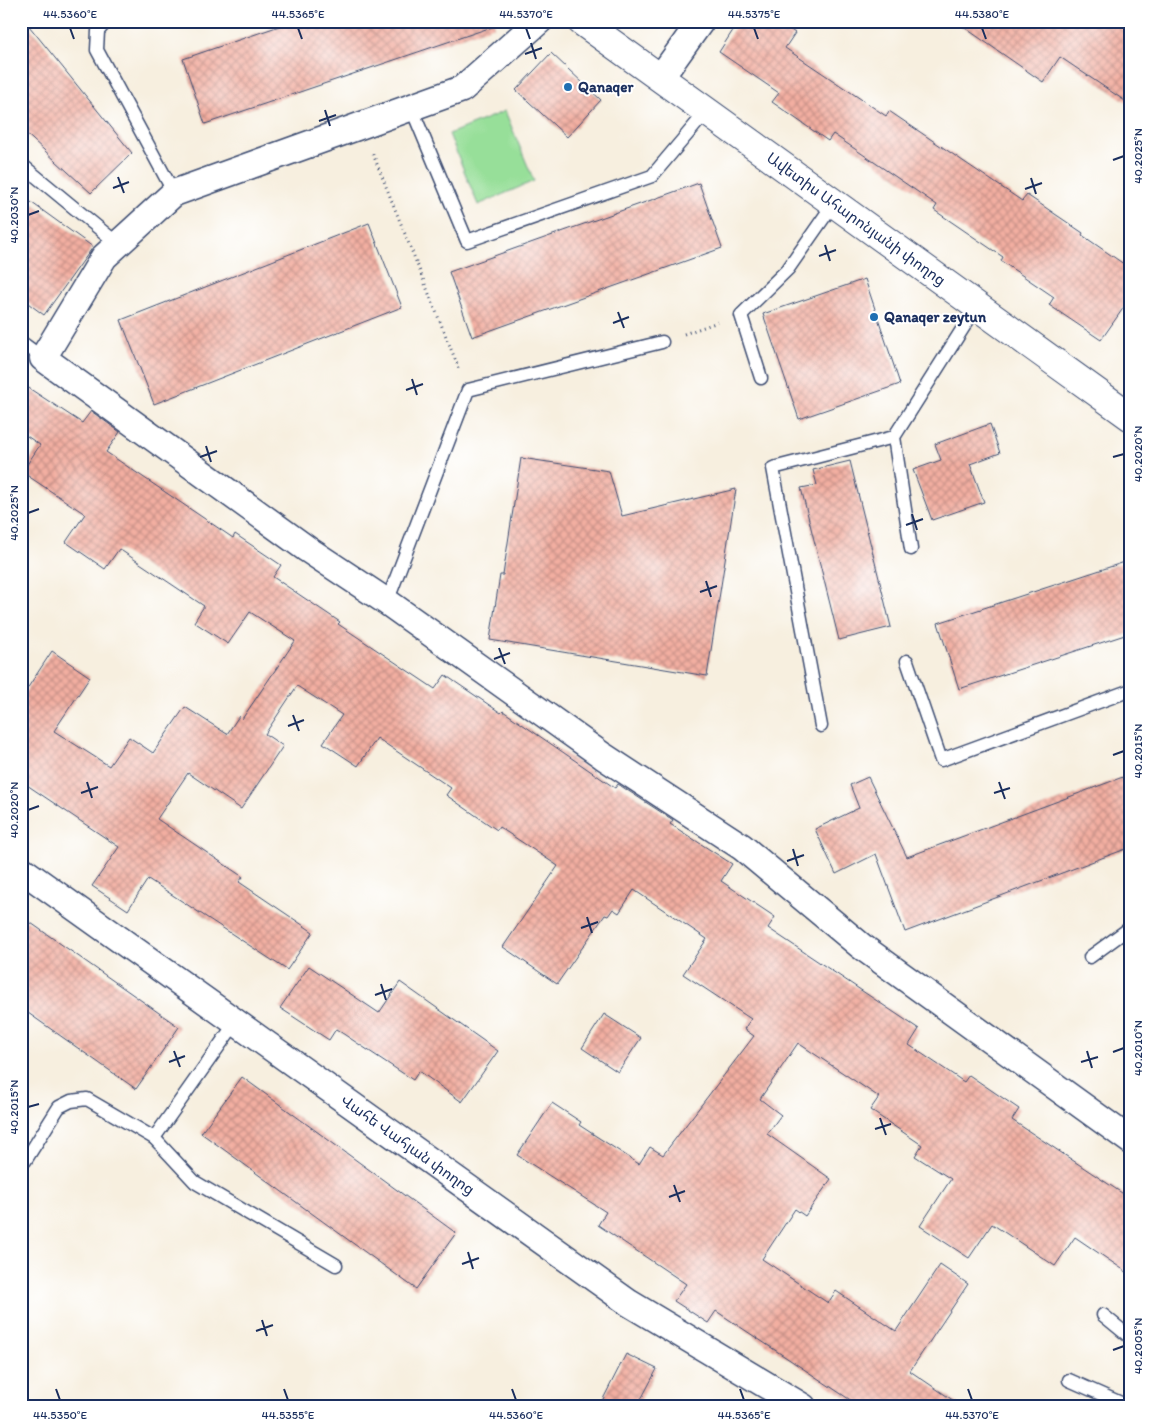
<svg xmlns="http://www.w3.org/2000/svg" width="1152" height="1428" font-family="Itim,'Noto Sans Armenian',sans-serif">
<defs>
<pattern id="building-cross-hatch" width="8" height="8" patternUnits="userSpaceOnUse" patternTransform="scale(1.25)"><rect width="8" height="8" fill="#f3afa1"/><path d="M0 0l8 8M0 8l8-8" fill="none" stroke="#c48f86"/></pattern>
</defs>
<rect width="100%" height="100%" fill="#fff"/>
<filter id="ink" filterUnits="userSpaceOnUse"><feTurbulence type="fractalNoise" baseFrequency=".02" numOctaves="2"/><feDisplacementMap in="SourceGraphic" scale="10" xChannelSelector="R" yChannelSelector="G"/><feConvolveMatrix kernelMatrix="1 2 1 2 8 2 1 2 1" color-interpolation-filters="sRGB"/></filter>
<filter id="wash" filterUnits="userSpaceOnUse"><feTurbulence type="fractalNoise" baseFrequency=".0096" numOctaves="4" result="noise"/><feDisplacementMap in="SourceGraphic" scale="20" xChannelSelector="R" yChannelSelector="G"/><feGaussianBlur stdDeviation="1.12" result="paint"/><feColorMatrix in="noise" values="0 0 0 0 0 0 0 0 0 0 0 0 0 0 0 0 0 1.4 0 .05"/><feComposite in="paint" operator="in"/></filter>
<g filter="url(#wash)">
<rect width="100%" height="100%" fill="#f7efdf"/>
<path fill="#97df99" stroke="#59877c" d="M505,111L534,181L478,205L449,134Z"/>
<g id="blocks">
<g fill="url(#building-cross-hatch)">
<path d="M21,21H25L132,153L91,193L21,129Z"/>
<path d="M294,21H494L495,26L205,124L183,59Z"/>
<path d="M739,21H778L795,33L785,48L886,116L889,111L1022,201L1027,195L1083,233L1082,235L1131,269V297L1101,340L1049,305L1054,297L1001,261L1003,257L934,210L937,205L833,134L828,141L772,102L779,93L719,52Z"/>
<path d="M955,21H1131V105L1060,57L1043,82Z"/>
<path d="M551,53L601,100L567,137L516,90Z"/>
<path d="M699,183L722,248L472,337L449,272Z"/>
<path d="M21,195L93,247L44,315L21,298Z"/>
<path d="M369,223L402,307L154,404L121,320Z"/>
<path d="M865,279L900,384L799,419L763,314Z"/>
<path d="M21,383L82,423L91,411L120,432L106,452L233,538L235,534L281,565L273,577L340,622L338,624L435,689L445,675L501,713L503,711L615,788L618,784L627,790L673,820L670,824L732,864L721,881L775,917L768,928L919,1029L909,1045L964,1082L969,1075L1019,1109L1012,1120L1131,1199V1275L1075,1237L1055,1266L992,1224L969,1258L920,1226L951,1179L915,1156L922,1145L870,1110L879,1097L798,1043L760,1099L781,1115L767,1134L831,1179L805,1216L795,1209L762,1259L828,1303L836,1291L896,1331L940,1265L968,1284L910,1371L963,1407H861L716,1311L708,1323L674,1301L686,1284L598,1225L606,1212L517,1155L552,1103L581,1122L579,1125L639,1164L650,1147L663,1155L754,1036L744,1029L751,1019L683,974L707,939L634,890L619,913L613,909L608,916L605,915L557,984L503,947L558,866L499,827L497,830L446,795L451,788L377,738L358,766L323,743L342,715L297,686L265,734L283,746L241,809L188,773L157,819L243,877L239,882L313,932L287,970L148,879L128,910L92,886L119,847L21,781V698L52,651L90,677L54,731L109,766L129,737L153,753L185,707L227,734L239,716L242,719L295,641L250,612L228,644L194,622L204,606L119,549L105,569L66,542L85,514L22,472L40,445L21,432Z"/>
<path d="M990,424L1000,453L970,464L984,502L932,520L913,470L941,460L935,444Z"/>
<path d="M521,458L609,471L622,516L736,489L707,676L490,640L500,575H503Z"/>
<path d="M850,461L891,627L839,640L801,488L817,485L813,470Z"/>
<path d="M1131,560V633L959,689L938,623Z"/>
<path d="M1131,774V847L905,932L876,854L836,874L815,829L859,808L850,785L868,777L907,857Z"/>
<path d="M21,916L179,1027L136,1089L21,1008Z"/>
<path d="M309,966L379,1013L400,982L498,1051L462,1102L419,1071L413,1080L336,1029L329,1040L280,1008Z"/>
<path d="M604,1014L641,1038L618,1072L582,1048Z"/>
<path d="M242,1077L456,1233L416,1289L201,1133Z"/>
<path d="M626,1354L657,1369L637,1407H599Z"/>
</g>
</g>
</g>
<g filter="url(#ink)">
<use href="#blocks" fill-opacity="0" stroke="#3c4c71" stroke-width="1"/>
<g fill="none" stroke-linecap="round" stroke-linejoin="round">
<defs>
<g id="service">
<path d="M107,21L98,31L97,50L174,193"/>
<path d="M411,107L467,241L652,176L707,111"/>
<path d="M21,164L118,244"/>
<path d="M21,342L43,358"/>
<path d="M761,378L741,315L788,269L834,203"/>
<path d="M911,549L894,437L977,306"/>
<path d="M387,602L468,390L662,342"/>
<path d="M907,661L941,760L1131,690"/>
<path d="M821,726L773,468L894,437"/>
<path d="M1090,957L1131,927"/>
<path d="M154,1138L195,1182L336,1265"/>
<path d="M21,1162L25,1161L59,1107L71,1101L87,1099L154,1138L236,1022"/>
<path d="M1103,1315L1131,1338"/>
<path d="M1069,1380L1130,1407"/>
</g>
<g id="minor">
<path d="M539,21L462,89L174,193L104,257L43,358L307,549L387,602L603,756L742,847L861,946L1131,1141"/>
<path d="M661,77L701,21"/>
<path id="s1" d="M21,869L629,1303L803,1407"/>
</g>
<g id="tertiary">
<path id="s2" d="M581,21L1131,417"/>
</g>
</defs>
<use href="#service" stroke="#3c4c71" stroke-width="15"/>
<use href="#minor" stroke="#3c4c71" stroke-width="29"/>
<use href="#tertiary" stroke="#3c4c71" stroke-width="30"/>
<g stroke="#3c4c71" stroke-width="3" stroke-dasharray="1 4" stroke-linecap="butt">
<path d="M373,154L459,369"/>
<path d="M684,334L718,322"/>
</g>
<use href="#service" stroke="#fff" stroke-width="12"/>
<use href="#minor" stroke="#fff" stroke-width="26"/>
<use href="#tertiary" stroke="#fff" stroke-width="28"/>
</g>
</g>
<path fill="none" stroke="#1b2f5e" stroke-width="2" d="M70,28L74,39M298,28L302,39M526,28L530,39M754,28L758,39M982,28L986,39M531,43L536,59M525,54L542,48M325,110L330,126M319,121L336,115M1113,160L1124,156M118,177L124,193M1031,178L1036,194M113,188L129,182M1025,189L1042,183M28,215L39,211M825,245L830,261M819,256L836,250M618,312L624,328M613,323L629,317M412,379L417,395M406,390L423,384M206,446L211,462M200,457L217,451M1113,457L1124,454M28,513L39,509M912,514L917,530M906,525L923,519M706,581L711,597M700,592L717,586M499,648L505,664M494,659L510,653M293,715L299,731M288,726L304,720M1113,755L1124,751M87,782L92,798M999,782L1005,799M81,793L98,787M994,793L1010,788M28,810L39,806M793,849L798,866M787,861L804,855M587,917L592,933M581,928L598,922M381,984L386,1000M375,995L392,989M174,1051L180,1067M1087,1051L1092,1068M1113,1052L1124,1048M169,1062L185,1056M1081,1062L1098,1057M28,1107L39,1104M880,1118L886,1135M875,1129L891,1124M674,1185L680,1202M669,1197L685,1191M468,1252L473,1269M462,1264L479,1258M262,1320L267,1336M256,1331L273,1325M1113,1350L1124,1346M56,1389L60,1400M284,1389L288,1400M512,1389L516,1400M740,1389L744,1400M968,1389L972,1400"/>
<g fill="#1f6fb2" stroke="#fff" stroke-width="2">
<circle cx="568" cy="87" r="5"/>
<circle cx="874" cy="317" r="5"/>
</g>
<g text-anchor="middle" stroke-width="4" stroke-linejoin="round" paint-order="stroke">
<g font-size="15" font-weight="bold" fill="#1b2f5e" stroke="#fff" text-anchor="start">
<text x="578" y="92">Qanaqer</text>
<text x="884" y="322">Qanaqer zeytun</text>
</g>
<g font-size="15" fill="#1b2f5e" stroke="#fff">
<text dy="5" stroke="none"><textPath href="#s2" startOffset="339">Ավետիս Ահարոնյանի փողոց</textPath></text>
<text dy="5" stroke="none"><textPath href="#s1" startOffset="475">Վահե Վահյան փողոց</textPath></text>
</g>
</g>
<rect width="1152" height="1428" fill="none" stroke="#fff" stroke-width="55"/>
<rect x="28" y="28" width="1096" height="1372" fill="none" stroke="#1b2f5e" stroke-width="2"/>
<g font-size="12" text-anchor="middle" fill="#1b2f5e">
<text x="70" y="18">44.5360°E</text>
<text x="298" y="18">44.5365°E</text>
<text x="526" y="18">44.5370°E</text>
<text x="754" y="18">44.5375°E</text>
<text x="982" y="18">44.5380°E</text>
<text transform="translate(1138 156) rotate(-90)" y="4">40.2025°N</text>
<text transform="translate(14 215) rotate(-90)" y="4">40.2030°N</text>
<text transform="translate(1138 454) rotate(-90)" y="4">40.2020°N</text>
<text transform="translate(14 513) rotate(-90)" y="4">40.2025°N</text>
<text transform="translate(1138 751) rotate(-90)" y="4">40.2015°N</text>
<text transform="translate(14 810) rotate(-90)" y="4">40.2020°N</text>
<text transform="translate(1138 1048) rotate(-90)" y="4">40.2010°N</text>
<text transform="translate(14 1107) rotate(-90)" y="4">40.2015°N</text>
<text transform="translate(1138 1346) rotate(-90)" y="4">40.2005°N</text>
<text x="60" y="1419">44.5350°E</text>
<text x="288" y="1419">44.5355°E</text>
<text x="516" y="1419">44.5360°E</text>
<text x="744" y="1419">44.5365°E</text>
<text x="972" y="1419">44.5370°E</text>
</g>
</svg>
